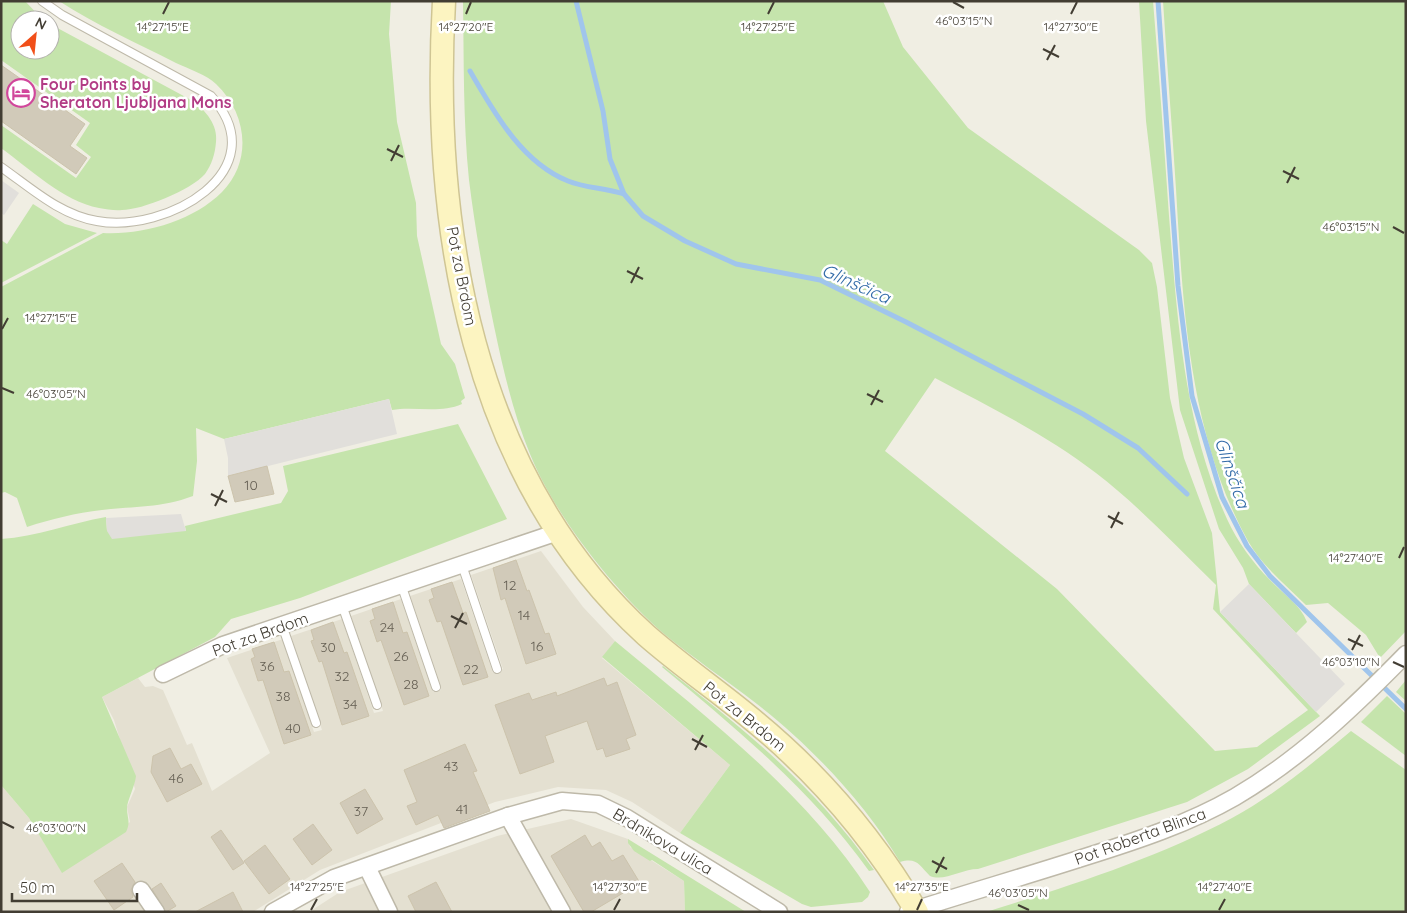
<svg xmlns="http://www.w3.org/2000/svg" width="1407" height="913" font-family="Quicksand,sans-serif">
<rect width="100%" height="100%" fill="#f0eee3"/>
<g fill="#e4e0d1">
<path d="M541,551L583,607L615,641L602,658L730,765L680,833L632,802L606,790L558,787L495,802L320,870L253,912H1V785L29,818L62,872L130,822L127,807L135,789L114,720L102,697L138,678L145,687L153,686L163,690L187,745L192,743L212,791L270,753L227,658L283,639L314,732L322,730L291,636L342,619L374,713L383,711L351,616L401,599L433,692L441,690L410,596L461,579L493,673L503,669L471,575Z"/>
<path d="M571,819L628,839L630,847L684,881L685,912H309L340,892L497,836Z"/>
</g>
<g fill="#c5e4ac" fill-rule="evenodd">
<path d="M1,1H25L43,20H20V50H50V24L193,101C206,111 218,125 216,142C215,154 212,164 205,174C191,190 142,210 122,210C115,211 106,209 99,208C63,201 30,169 1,148V125L76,178L91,157L76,145L90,123L1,60Z"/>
<path d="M59,1H391L389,34L397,122L416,203L417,236L441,344L455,364L465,398L461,401L462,404C440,414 414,406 392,410L389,399L224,439L196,428L197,461L193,496C161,508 135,506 102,510C76,513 51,519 27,527L17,498L5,492L1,493V287L103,233C144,235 193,221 222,192C253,161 247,113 216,84C207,75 189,69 176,63C137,43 96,25 59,1Z"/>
<path d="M463,1H883L903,47L968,128L1139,250L1152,263L1157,287L1170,398L1184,458L1212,533L1220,612L1320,716L1248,769L1187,802L978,869C962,869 944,882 930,876C919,865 917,857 900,862C866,804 810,745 757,704C726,680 693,658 663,633C613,589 555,516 530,454C513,413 503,369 494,326C484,278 475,229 469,180C463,121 464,61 463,1ZM935,378C990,407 1047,435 1096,473C1139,506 1177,547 1216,585L1213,609L1308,710L1257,747L1215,751L1057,589L885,451Z"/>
<path d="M1139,1H1153C1159,73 1164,144 1169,216C1177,317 1184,425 1227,519C1237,541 1253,563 1270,580C1283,594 1300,604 1307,622L1296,633L1249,584L1243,568L1219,529L1180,410L1146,121Z"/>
<path d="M1163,1H1406V631L1380,658L1366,635L1328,603L1306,605C1286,585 1262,566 1248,541C1189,434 1183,308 1176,189C1172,127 1167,64 1163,1Z"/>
<path d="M33,204L65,224L97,233L1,283V240L7,244Z"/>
<path d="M458,424L507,519L300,598L231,619L215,637L102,697L136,776C135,786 127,801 127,808C127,818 131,822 126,832L62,873L29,818L1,785V539C36,537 71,523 106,517L107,531H186L185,526L281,503L288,491L283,466Z"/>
<path d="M615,641C706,717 805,791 870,892L868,897L862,902L811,907L802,904L680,833L730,765L602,657Z"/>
<path d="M663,666C746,731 812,783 874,870L869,871C811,790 739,731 662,667Z"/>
<path d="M1406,680V701L1396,692Z"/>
<path d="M1387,696L1406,714V756L1361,722Z"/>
<path d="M1351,731L1406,770V912H986C1069,886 1155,859 1232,818C1275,795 1314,762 1351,731Z"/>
<path d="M628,839L746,912H685L684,881L652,860L650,861L634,851L628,843Z"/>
</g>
<g fill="#e1dfdb">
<path d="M1,180L19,193L4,215L1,213Z"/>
<path d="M389,399L397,434L228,476V458L224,439Z"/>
<path d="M181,514L186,531L112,539L107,531L106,518Z"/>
<path d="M1249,584L1345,684L1316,712L1220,612Z"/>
</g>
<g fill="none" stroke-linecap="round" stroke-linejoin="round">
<g stroke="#a0c5ec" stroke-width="5">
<path d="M576,1L603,111L610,159L624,194L643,216L685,241L736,264L820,280L906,322L1083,414L1138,448L1187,494"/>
<path d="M1158,1L1178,286L1192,396L1222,497L1247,546L1270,576L1406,709"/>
<path d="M470,71C494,112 521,162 568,181C585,188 606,188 624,194"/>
</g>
</g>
<g fill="#d1cab9" stroke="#ccc3ac">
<path d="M1,65L85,124L70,146L87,158L76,174L1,121Z"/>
<path d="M267,466L274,494L235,502L228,476Z"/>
<path d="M516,560L527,591L529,590L545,634L549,633L556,654L526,664L505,598L501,600L493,568Z"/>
<path d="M452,582L463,613L466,612L488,677L463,685L441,621L437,622L429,600L434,598L431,589Z"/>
<path d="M393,602L403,633L407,632L429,696L404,705L381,640L377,642L370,621L375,619L372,609Z"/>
<path d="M333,622L344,653L347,652L369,716L342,725L322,661L319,662L311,641L314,640L311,630Z"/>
<path d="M274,642L284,672L289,671L311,735L284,744L263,680L258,681L251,659L255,657L252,649Z"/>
<path d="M604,678L607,686L617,682L636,735L626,739L630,749L606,757L603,748L597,750L587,721L545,736L554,762L520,774L495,705L529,693L532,700L556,692L557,696Z"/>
<path d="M465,744L477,771L473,772L490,811L444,828L438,815L416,825L407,806L417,802L404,770Z"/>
<path d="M170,748L181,769L191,764L202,784L167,802L151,772L153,756Z"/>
<path d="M365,789L383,819L357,834L340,803Z"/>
<path d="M313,824L332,850L312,865L293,839Z"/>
<path d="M221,830L244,863L233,870L211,837Z"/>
<path d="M585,835L592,847L600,842L612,861L623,855L640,883L591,912H584L551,856Z"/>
<path d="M265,845L290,879L269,894L244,861Z"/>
<path d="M122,863L135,882L131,890L133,897L114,910L94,881Z"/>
<path d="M436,882L452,912H416L408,896Z"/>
<path d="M161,883L176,906L166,912L152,889Z"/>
<path d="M233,892L243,912H195Z"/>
</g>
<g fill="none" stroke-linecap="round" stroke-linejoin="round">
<defs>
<g id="service">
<path d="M1,167C31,188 60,215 97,221C165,234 279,171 211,96L62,15L42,1"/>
<path d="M462,565L497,669"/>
<path d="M401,584L436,687"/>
<path d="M342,605L377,705"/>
<path d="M282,625L316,723"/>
</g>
<g id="minor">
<path d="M163,674L223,645L558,532"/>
<path d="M508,816L562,912"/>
<path d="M367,867L389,912"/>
<path d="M141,890L156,912"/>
<path d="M273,912L334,878L508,816L562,801L598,804L627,818L779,912"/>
<path d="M908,912C967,893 1026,876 1085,857C1136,841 1188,824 1235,797C1300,759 1354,707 1406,654"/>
</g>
<path id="secondary" d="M444,1C431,226 471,476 646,635C679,664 714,688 748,716C815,770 873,837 917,912"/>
</defs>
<use href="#service" stroke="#beb9a9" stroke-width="10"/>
<use href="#minor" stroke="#beb9a9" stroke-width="19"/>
<use href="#secondary" stroke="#cfc594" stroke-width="25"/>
<use href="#service" stroke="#fff" stroke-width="8"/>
<use href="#minor" stroke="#fff" stroke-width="16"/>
<use href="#secondary" stroke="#fcf4c1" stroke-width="22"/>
</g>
<path fill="none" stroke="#423d33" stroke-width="2" d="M953,2L964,8M163,14L169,2M466,14L471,2M768,14L774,2M1071,14L1077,2M1043,49L1059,57M1047,60L1055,45M387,149L403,157M391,161L399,145M1283,171L1299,179M1287,183L1295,167M1393,227L1404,233M627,271L643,279M631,283L639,267M2,329L8,318M2,388L14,393M867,394L883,402M871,405L879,390M211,494L227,502M215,506L223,490M1108,516L1123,524M1111,528L1119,512M1399,558L1404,547M451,616L467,624M455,628L463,613M1348,639L1363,646M1352,650L1360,635M1393,662L1404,667M692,739L707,747M695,750L703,735M2,822L14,828M932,861L947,869M936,873L944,857M1018,905L1029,910M311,910L317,899M614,910L620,899M917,910L922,899M1219,910L1225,899"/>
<defs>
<symbol id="hotel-ring" viewBox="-11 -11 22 22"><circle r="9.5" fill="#fff" stroke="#d1479c" stroke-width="1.5"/><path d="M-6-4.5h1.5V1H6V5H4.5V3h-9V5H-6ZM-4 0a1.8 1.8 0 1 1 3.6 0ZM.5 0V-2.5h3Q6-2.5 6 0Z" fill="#d1479c"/></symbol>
</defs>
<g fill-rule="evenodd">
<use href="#hotel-ring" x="5" y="77" width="32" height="32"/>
</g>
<g text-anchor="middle" stroke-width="5" stroke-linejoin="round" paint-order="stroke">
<g font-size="14" fill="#666054">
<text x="251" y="490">10</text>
<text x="510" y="590">12</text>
<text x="524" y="620">14</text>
<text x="387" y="632">24</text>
<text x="537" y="651">16</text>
<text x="328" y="652">30</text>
<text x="401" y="661">26</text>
<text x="267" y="671">36</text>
<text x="471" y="674">22</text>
<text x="342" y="681">32</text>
<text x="411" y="689">28</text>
<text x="283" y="701">38</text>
<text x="350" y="709">34</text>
<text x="293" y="733">40</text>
<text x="451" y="771">43</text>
<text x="176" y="783">46</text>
<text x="462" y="814">41</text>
<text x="361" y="816">37</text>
</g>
<g font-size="16" font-weight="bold" fill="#b23c85" stroke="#fff" text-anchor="start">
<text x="40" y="90">Four Points by<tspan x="40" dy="18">Sheraton Ljubljana Mons</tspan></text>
</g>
<g font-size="16" fill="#423d33" stroke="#fff">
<text transform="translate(462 276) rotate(79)" y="6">Pot za Brdom</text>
<text transform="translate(260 634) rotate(-20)" y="6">Pot za Brdom</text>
<text transform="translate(745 716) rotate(39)" y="6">Pot za Brdom</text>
<text transform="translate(1140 836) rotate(-20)" y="6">Pot Roberta Blinca</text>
<text transform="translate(663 841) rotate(31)" y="6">Brdnikova ulica</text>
</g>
<g font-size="18" font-style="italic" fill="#326ba8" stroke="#fff">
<text transform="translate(856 284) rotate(24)" y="6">Glinščica</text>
<text transform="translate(1232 473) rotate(71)" y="6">Glinščica</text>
</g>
</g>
<g font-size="12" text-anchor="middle" fill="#423d33" stroke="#fff" stroke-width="5" stroke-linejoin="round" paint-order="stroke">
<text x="964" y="25">46°03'15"N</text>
<text x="163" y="31">14°27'15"E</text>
<text x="466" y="31">14°27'20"E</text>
<text x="768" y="31">14°27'25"E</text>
<text x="1071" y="31">14°27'30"E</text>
<text x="1351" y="231">46°03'15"N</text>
<text x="51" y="322">14°27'15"E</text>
<text x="56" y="398">46°03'05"N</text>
<text x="1356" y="562">14°27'40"E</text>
<text x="1351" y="666">46°03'10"N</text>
<text x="56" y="832">46°03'00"N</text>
<text x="317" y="891">14°27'25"E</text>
<text x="620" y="891">14°27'30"E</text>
<text x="922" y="891">14°27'35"E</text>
<text x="1225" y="891">14°27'40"E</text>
<text x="1018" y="897">46°03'05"N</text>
</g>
<rect width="1407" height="913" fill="none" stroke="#423d33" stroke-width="5"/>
<g transform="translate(35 35) rotate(27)"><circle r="24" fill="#ffffff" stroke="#b3b1ad"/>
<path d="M0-4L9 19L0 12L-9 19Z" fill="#f14f19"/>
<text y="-8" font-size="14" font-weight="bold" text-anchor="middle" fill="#423d33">N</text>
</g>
<path d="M12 893v8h125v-8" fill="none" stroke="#423d33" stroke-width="2.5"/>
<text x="20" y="893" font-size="15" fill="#423d33" stroke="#ffffff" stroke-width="4" paint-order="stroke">50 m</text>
</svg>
